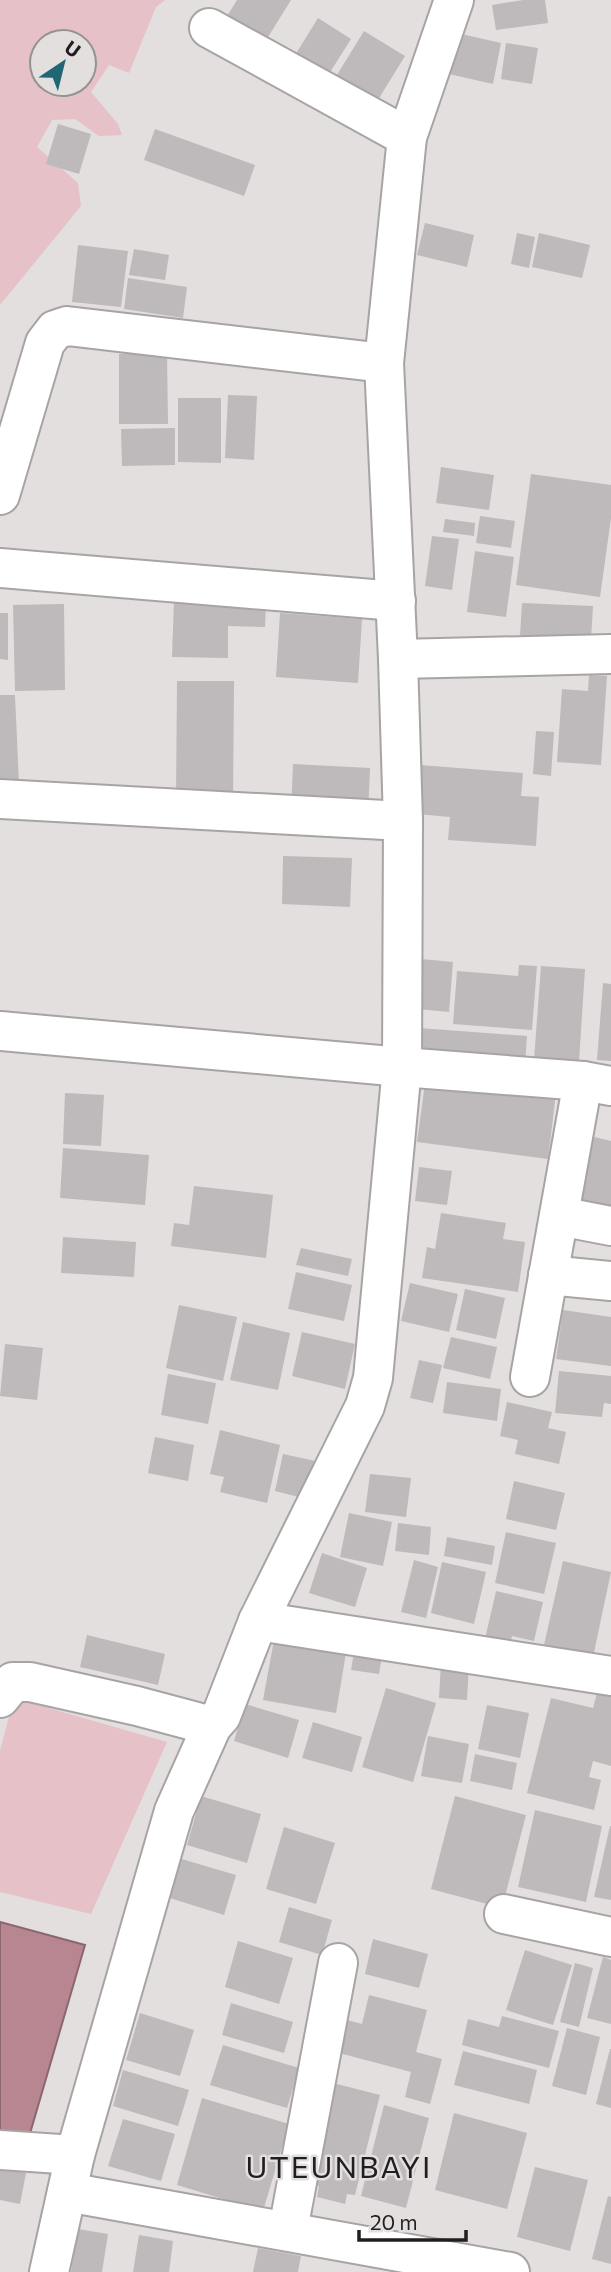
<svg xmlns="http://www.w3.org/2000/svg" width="611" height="2272" font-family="Commissioner,sans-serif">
<rect width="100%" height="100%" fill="#e3dfdf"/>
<g fill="#e6c1c8" fill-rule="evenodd">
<path d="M0,0H165L156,7L129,73L109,65L91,92L118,124L122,135L99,136L75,119L52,120L37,147L78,183L81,206L0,305ZM42,42H84V84H42Z"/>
<path d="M14,1698L167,1742L91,1914L0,1892V1751Z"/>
</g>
<path fill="#b88691" stroke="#8a676f" stroke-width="2" d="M0,1922L85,1945L29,2137L0,2133Z"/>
<g fill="#beb9ba">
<path d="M237,0H291L263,45L224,21Z"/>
<path d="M523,0H545L548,23L496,30L492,5Z"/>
<path d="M318,18L351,39L322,85L289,65Z"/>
<path d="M364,31L405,56L373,108L332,83Z"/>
<path d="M448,31L501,43L493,84L440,72Z"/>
<path d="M506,43L538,48L532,84L501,79Z"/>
<path d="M58,124L91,134L79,174L46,164Z"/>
<path d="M155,129L255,165L244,196L144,160Z"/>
<path d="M425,223L474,235L467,267L417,255Z"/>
<path d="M517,233L535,237L529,268L511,264Z"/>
<path d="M539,233L590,245L582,278L532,267Z"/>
<path d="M78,245L128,251L121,307L72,302Z"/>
<path d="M134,249L169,255L165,280L129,275Z"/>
<path d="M128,278L187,287L183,318L124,309Z"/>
<path d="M119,354H167L168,424H119Z"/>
<path d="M228,395L257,396L254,460L225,458Z"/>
<path d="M178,398H221V463L178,462Z"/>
<path d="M175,428V465L122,466L121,429Z"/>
<path d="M441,467L494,475L489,510L436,503Z"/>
<path d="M531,474L611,485V518L600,597L516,585Z"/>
<path d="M480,516L515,521L511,548L476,543Z"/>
<path d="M445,519L475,523L474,536L443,532Z"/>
<path d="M432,536L459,539L452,590L425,586Z"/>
<path d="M475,551L514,557L506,617L467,612Z"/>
<path d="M174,601L266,603L265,627L228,626V658L172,657Z"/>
<path d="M522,603L593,606L591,640L520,636Z"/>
<path d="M64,604L65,690L15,691L13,605Z"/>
<path d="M0,613H8V660L0,659Z"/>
<path d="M280,613L362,619L358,683L276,677Z"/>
<path d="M589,675L607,676L601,765L557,762L562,689L588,691Z"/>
<path d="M177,681H234L233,803L176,802Z"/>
<path d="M0,695H15L19,784L0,785Z"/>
<path d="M536,731L554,732L551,776L533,774Z"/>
<path d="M293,764L370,768L368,815L291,811Z"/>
<path d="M420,765L523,773L521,796L539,797L536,846L448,840L450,817L417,814Z"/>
<path d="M283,856L352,858L350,907L282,904Z"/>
<path d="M421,959L453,962L449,1012L417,1009Z"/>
<path d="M519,965L537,966L532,1030L453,1024L457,971L518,976Z"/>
<path d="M541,966L585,969L578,1077L533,1073Z"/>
<path d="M603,983L611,984V1061L597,1060Z"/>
<path d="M419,1028L527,1036L525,1064L416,1056Z"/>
<path d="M426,1076L556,1093L548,1159L417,1142Z"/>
<path d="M65,1093L104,1095L101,1146L63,1144Z"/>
<path d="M582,1134L611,1141V1206L569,1197Z"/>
<path d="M63,1148L149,1155L145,1205L60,1198Z"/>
<path d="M419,1167L452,1171L447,1205L415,1201Z"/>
<path d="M194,1186L273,1195L266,1258L171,1246L174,1223L189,1225Z"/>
<path d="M441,1213L506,1223L503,1239L525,1242L518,1292L422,1278L427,1247L435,1249Z"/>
<path d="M63,1237L136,1242L134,1277L61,1273Z"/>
<path d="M301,1248L352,1259L348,1276L296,1265Z"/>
<path d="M296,1272L352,1285L344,1321L288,1309Z"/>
<path d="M410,1283L458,1294L449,1332L401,1321Z"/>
<path d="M465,1289L505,1298L496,1339L456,1330Z"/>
<path d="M179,1305L237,1317L223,1381L166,1368Z"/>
<path d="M563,1310L611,1317V1366L556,1359Z"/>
<path d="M243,1322L290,1333L278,1390L230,1380Z"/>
<path d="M302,1332L355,1344L345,1389L292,1376Z"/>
<path d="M451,1337L497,1347L490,1379L443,1368Z"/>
<path d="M5,1344L43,1348L37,1400L0,1396Z"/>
<path d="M419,1360L442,1365L433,1403L410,1398Z"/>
<path d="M559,1371L611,1376V1404L604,1403L602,1417L555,1413Z"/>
<path d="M168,1374L216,1383L208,1424L161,1415Z"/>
<path d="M447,1382L501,1389L497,1421L443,1413Z"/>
<path d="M507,1402L552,1412L548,1428L566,1432L559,1464L515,1454L518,1440L500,1436Z"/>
<path d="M220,1430L280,1445L267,1503L220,1492L224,1477L210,1474Z"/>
<path d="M155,1437L194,1445L188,1481L148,1473Z"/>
<path d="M283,1454L320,1462L311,1500L275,1491Z"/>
<path d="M370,1474L411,1478L406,1517L365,1512Z"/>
<path d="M514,1481L565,1493L556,1530L506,1519Z"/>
<path d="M349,1513L392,1522L383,1566L340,1557Z"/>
<path d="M398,1523L431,1527L429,1555L395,1551Z"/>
<path d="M506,1532L556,1543L544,1594L495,1583Z"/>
<path d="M447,1537L495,1546L492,1565L444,1556Z"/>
<path d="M322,1553L367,1568L355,1607L309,1593Z"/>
<path d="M414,1560L438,1567L426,1618L401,1612Z"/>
<path d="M563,1561L611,1572L593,1657L544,1645Z"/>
<path d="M442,1562L486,1572L474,1624L431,1613Z"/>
<path d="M496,1591L543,1602L534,1641L512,1636L510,1645L485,1639Z"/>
<path d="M87,1635L165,1654L158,1685L80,1667Z"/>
<path d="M274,1640L346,1653L336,1713L263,1700Z"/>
<path d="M355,1646L383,1651L379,1674L351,1670Z"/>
<path d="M441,1663L469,1664L467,1700L439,1698Z"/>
<path d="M386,1688L436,1703L413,1782L362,1767Z"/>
<path d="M597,1693L611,1696V1766L593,1761L589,1777L601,1780L594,1810L527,1793L551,1698L593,1708Z"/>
<path d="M245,1704L299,1720L288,1758L234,1741Z"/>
<path d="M487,1705L529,1713L520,1758L478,1749Z"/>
<path d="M313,1722L362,1737L352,1772L302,1758Z"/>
<path d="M428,1736L469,1744L462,1783L421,1776Z"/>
<path d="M475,1754L517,1763L512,1790L470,1781Z"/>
<path d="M201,1796L261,1814L247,1863L187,1845Z"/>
<path d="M455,1796L526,1815L502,1908L431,1889Z"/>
<path d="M535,1810L602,1826L586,1902L518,1887Z"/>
<path d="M610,1826H611V1900L594,1897Z"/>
<path d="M284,1827L335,1843L316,1904L266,1889Z"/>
<path d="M168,1855L236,1875L224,1915L157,1894Z"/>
<path d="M289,1907L332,1920L322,1955L279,1942Z"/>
<path d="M373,1939L428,1954L419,1988L365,1974Z"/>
<path d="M238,1941L293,1958L279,2004L225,1987Z"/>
<path d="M525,1950L572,1965L553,2025L506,2010Z"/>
<path d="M603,1957L611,1960V2024L587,2018Z"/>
<path d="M575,1963L593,1968L579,2027L560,2022Z"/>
<path d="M369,1995L427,2010L416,2052L442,2059L430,2104L405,2097L411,2072L339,2053L347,2020L362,2024Z"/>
<path d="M231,2003L293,2022L284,2053L222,2035Z"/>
<path d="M140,2013L194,2030L180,2076L126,2060Z"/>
<path d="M502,2016L559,2031L549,2068L462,2045L468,2019L499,2027Z"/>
<path d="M567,2028L600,2037L586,2095L552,2086Z"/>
<path d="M223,2045L299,2068L287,2108L210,2085Z"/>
<path d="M610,2049H611V2108L596,2104Z"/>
<path d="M463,2051L537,2070L529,2104L454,2085Z"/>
<path d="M123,2070L189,2090L178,2126L113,2106Z"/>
<path d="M333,2083L380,2095L355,2195L347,2194L345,2204L317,2197L319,2186L307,2183Z"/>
<path d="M202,2098L289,2124L263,2211L177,2185Z"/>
<path d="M384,2105L429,2118L406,2208L361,2196Z"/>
<path d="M454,2113L527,2133L507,2209L435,2190Z"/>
<path d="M123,2119L175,2134L161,2181L108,2166Z"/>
<path d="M0,2167L26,2173L20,2204L0,2200Z"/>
<path d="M535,2167L588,2180L570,2251L517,2237Z"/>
<path d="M608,2196L611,2197V2264L592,2259Z"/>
<path d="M78,2229L108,2234L102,2272H71Z"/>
<path d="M139,2235L173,2241L169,2272H133Z"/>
<path d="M258,2248L301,2256L298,2272H253Z"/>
</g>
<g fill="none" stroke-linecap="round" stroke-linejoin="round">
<defs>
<g id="minor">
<path d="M209,28L407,137"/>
<path d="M0,495L45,343L55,330L67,326L384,363"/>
<path d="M0,568L396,601"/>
<path d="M398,659L611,654"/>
<path d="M0,799L403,821"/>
<path d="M0,1031L402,1067L583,1081L611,1086"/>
<path d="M559,1216L611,1226"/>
<path d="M548,1275L611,1281"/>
<path d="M530,1377L583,1081"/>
<path d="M258,1621L611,1676"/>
<path d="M0,1698L13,1682H30L137,1706L212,1726"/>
<path d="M504,1914L611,1937"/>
<path d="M0,2150L75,2155"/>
<path d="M67,2192L510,2272"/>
<path d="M288,2230L338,1963"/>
<path d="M49,2272L75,2155L174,1811L212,1726L221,1716L258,1621L365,1406L373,1378L402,1067L403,821L398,659L384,363L407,137L454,0"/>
</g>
</defs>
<use href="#minor" stroke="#a8a3a4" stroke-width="42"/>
<use href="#minor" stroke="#fff" stroke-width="38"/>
</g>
<g text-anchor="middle" stroke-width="5" stroke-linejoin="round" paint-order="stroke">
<g font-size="30" letter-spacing="2" fill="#201e1f" stroke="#e3dfdf">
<text x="339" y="2178">UTEUNBAYI</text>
</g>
</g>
<g transform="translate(63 63) rotate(35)"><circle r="33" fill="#e3dfdf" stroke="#959292" stroke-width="2"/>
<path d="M0-5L12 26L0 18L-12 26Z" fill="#206675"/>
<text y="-10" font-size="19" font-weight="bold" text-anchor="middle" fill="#201e1f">U</text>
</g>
<path d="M359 2230v10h107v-10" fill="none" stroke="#201e1f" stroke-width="3.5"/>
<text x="370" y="2230" font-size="21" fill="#201e1f" stroke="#e3dfdf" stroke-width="5" paint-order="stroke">20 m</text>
</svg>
